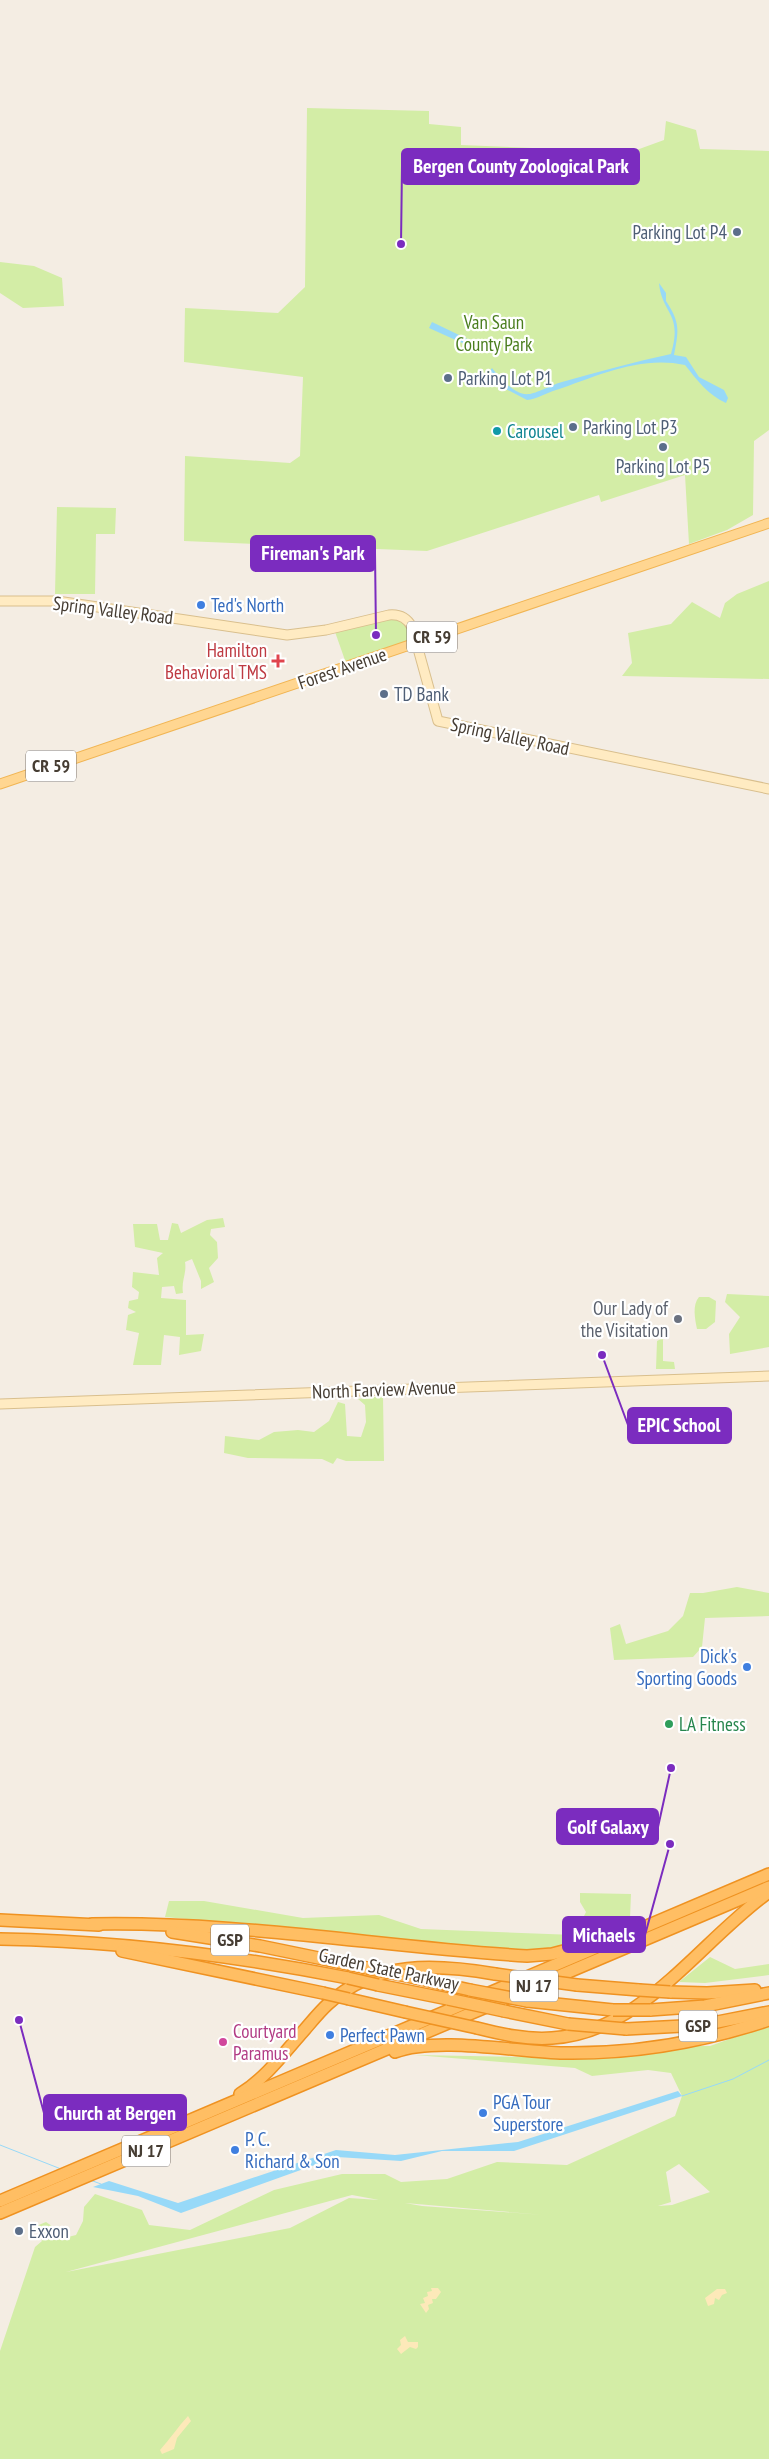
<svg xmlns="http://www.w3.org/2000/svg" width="769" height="2459" font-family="'PT Sans Narrow',sans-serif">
<rect width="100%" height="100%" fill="#f4ede3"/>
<g fill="#d3eda6" fill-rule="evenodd">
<path d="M307,108L429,111V124L461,127V145L631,152L664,140L666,121L696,130L700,149L769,151V430L754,441L753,515L727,530L689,544L685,475L601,502L599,495L427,551L184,541L185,456L290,463L300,456L303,377L184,362L185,308L278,313L305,287Z"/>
<path d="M0,262L34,266L62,278L64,306L23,308L0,293Z"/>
<path d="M57,507L116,508L115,534H96L95,594H55Z"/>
<path d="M769,581V679L622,676L632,663L628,633L671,624L692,602L720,618L725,603L737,594Z"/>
<path d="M403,617L417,642L347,666L334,629Z"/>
<path d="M223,1218L225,1227L211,1229L210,1235L217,1242L218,1258L209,1268L214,1282L201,1289V1281L192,1259L185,1262C187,1273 181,1281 183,1293L176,1294L174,1286L162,1287L161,1298L186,1300V1335L204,1334L201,1351L179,1355L180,1337L164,1335L161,1365H133L139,1333L126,1330L128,1315L136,1312L128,1308L129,1301L138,1299L139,1292L132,1287L133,1272L159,1275L157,1258L163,1253L135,1247L133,1224H157L160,1240H168L172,1223L178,1224L181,1233L207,1220Z"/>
<path d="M727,1294L769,1296V1347L730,1354L729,1334L740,1317L725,1302Z"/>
<path d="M699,1297H709L716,1301L715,1322L706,1329H697C695,1319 692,1305 699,1297Z"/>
<path d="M663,1338V1361L674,1362L675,1369H656L657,1341Z"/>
<path d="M383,1396L384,1461H346L337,1458L333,1464L322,1459L248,1458L224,1453L225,1436L259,1440L274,1432L298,1430L314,1432L329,1421L338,1402L345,1404L347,1436L361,1437L366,1422L365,1405L358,1399Z"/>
<path d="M737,1587L769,1593V1616L705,1618L702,1647L693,1657L614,1660L610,1628L620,1624L626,1644L668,1631L683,1616L690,1593H703Z"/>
<path d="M580,1893L631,1894L630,1918L604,1931L582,1929V1920L586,1912L580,1902Z"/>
<path d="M169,1901H204L303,1918L379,1915L421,1929L575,1935L578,1942L545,1949L518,1950L165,1917Z"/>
<path d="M710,1957L735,1969L769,1964V1975L705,1983L679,1982Z"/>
<path d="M769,2025V2459H0V2351L35,2247L42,2241L38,2232L29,2229L46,2222L68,2237L76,2235L83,2221L84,2207L95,2194L142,2210L149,2225L190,2230L274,2190L342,2174H385L401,2182L447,2179L497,2162L567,2165L675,2116L682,2096L671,2073L648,2070L592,2076L575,2068L415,2055L581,2058L683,2046H710ZM679,2164L710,2192L672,2205L658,2206L671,2202L666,2172ZM352,2195L379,2200L349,2198L290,2228L66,2272ZM405,2203L544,2215L422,2206Z"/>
</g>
<g fill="#fde9b9">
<path d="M431,2288H438L441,2292L436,2299H432L433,2303L428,2305L429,2309L426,2313L420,2304L425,2303L423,2298L428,2296L427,2292L432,2291Z"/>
<path d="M717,2289H725L727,2293L722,2295L719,2300L715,2298L714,2304L708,2306L705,2298Z"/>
<path d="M405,2336L408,2342H418V2347L416,2349L410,2347L401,2354L397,2349L401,2345L400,2340Z"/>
<path d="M188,2416L191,2421L177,2438L174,2449L162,2454L160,2450C170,2439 177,2428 188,2416Z"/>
</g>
<g fill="#97d9f8">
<path d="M659,283L666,293V301C680,322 679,330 674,355L686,357L699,377L724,390L728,398L726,403C708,395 697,380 685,365C641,355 597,376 556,390C546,393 537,399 527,400L504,388L490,371L492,368C500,378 515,396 529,394C535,394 554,384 562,382C598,372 634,362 671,354C683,312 662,315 659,283Z"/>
<path d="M432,322L482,346L480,351L429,328Z"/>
<path d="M678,2091L682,2096L514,2151H442L401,2161L337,2157L181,2213L138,2196L93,2187L109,2181L178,2203L336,2150L395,2155L518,2142Z"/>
</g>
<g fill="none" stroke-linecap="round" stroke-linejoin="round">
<g stroke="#97d9f8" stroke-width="1">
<path d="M682,2096L733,2079L769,2060"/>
<path d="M0,2145L61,2169"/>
<path d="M90,2180L101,2184"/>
</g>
<defs>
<g id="secondary">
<path d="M0,601H57L287,635L326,630L389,615C400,614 407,618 412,627L438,721L769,789"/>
<path d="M0,1404L769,1376"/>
</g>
<path id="primary" d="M0,784L769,523"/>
<g id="highway">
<path d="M0,1920L99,1925"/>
<path d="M92,1924C237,1921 382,1947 527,1956L552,1954L590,1944"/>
<path d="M172,1932L260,1946L367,1968"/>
<path d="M0,1939C118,1941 232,1955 348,1978"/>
<path d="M122,1951L323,1993"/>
<path d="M416,1978L470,1990"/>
<path d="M378,1985L448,1999"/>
<path d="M577,1985L639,1990"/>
<path d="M670,1992L707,1993L755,1990"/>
<path d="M349,1999L405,2012"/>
<path d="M527,2001L613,2010"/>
<path d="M650,2010L705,2006L769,1993"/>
<path d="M504,2011L568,2024"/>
<path d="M477,2028C501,2034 526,2040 552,2038C642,2033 700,1941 769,1892"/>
<path d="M626,2029L702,2025L769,2012"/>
<path d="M395,2052C436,2036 518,2052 564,2053C634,2054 703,2042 769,2020"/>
<path d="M240,2094C264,2079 281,2057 300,2035C309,2025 318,2013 328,2004C376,1960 436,1964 495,1974"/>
<path d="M0,2201L769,1874"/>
<path d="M0,2213L769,1887"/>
</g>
</defs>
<use href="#secondary" stroke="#d9bf8d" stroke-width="11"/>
<use href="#primary" stroke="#f1b553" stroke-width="11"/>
<use href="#highway" stroke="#ef9221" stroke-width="14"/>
<use href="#secondary" stroke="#ffebc2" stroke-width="9"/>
<use href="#primary" stroke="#ffd691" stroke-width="9"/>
<use href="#highway" stroke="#ffbe63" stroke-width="11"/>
<defs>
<g id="highway-bridge">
<path d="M367,1968L416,1978"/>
<path d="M495,1974L577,1985"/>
<path d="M348,1978L378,1985"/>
<path d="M470,1990L527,2001"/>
<path d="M639,1990L670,1992"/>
<path d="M323,1993L349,1999"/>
<path d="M448,1999L504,2011"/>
<path d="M613,2010H650"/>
<path d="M405,2012L477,2028"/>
<path d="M568,2024L626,2029"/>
</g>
</defs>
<use href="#highway-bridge" stroke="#ef9221" stroke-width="14" stroke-linecap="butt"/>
<use href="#highway-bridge" stroke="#ffbe63" stroke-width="11"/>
</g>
<g fill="#5c6f8a" stroke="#fff" stroke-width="2">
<circle cx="737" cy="232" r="5"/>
<circle cx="448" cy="378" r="5"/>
<circle cx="573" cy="427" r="5"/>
<circle cx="663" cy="447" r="5"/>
<circle cx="384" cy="694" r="5"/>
<circle cx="19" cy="2231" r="5"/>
</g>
<circle fill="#0f9aa8" stroke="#fff" stroke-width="2" cx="497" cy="431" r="5"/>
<g fill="#3f7fe0" stroke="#fff" stroke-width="2">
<circle cx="201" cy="605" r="5"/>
<circle cx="747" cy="1667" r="5"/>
<circle cx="330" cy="2035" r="5"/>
<circle cx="483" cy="2113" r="5"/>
<circle cx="235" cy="2150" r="5"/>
</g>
<path fill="#e0444e" stroke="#fff" stroke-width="2" d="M275.5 653.5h5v5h5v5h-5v5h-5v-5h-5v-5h5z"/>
<circle fill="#6b7280" stroke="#fff" stroke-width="2" cx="678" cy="1319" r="5"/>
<circle fill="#2e9e5b" stroke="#fff" stroke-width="2" cx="669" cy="1724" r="5"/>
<circle fill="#d1479c" stroke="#fff" stroke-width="2" cx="223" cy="2042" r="5"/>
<g text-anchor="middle" stroke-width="4.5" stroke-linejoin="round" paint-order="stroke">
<g fill="#fff" stroke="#7e7770" stroke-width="1">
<rect x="407" y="621.5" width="50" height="31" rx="4"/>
<rect x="26" y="750.5" width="50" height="31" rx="4"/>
<rect x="211" y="1924.5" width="38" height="31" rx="4"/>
<rect x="510" y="1970.5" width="48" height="31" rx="4"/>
<rect x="679" y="2010.5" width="38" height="31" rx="4"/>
<rect x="122" y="2135.5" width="48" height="31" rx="4"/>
</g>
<g font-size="18" font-weight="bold" fill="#463d33">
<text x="432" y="643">CR 59</text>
<text x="51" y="772">CR 59</text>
<text x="230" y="1946">GSP</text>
<text x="534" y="1992">NJ 17</text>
<text x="698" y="2032">GSP</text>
<text x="146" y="2157">NJ 17</text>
</g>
<g font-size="19" fill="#4e5e75" stroke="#fff" text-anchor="start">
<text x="727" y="239" text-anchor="end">Parking Lot P4</text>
<text x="458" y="385">Parking Lot P1</text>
<text x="583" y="434">Parking Lot P3</text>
<text x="663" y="473" text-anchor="middle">Parking Lot P5</text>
<text x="394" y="701">TD Bank</text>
<text x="29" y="2238">Exxon</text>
</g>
<g font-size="19" fill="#4b7e1f" stroke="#fff">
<text x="494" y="329">Van Saun<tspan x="494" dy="22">County Park</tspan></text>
</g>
<g font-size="19" fill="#0d838f" stroke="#fff" text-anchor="start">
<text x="507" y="438">Carousel</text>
</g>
<g font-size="19" fill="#366cbe" stroke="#fff" text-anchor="start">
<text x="211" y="612">Ted's North</text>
<text x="737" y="1663" text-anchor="end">Dick's<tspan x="737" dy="22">Sporting Goods</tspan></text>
<text x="340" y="2042">Perfect Pawn</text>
<text x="493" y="2109">PGA Tour<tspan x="493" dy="22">Superstore</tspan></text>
<text x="245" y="2146">P. C.<tspan x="245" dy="22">Richard &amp; Son</tspan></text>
</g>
<g font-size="19" fill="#463d33" stroke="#fff">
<text transform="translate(113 610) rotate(7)" y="7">Spring Valley Road</text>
<text transform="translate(342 668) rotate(-19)" y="7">Forest Avenue</text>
<text transform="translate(510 736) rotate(12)" y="7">Spring Valley Road</text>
<text transform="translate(384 1389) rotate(-2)" y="7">North Farview Avenue</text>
<text transform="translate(389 1969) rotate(12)" y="7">Garden State Parkway</text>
</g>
<g font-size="19" fill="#be3a42" stroke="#fff" text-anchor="end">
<text x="267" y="657">Hamilton<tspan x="267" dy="22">Behavioral TMS</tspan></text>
</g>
<g font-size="19" fill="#5b616d" stroke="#fff" text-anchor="end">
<text x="668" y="1315">Our Lady of<tspan x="668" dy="22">the Visitation</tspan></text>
</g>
<g font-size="19" fill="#27864d" stroke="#fff" text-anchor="start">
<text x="679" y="1731">LA Fitness</text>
</g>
<g font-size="19" fill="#b23c85" stroke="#fff" text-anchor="start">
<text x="233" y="2038">Courtyard<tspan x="233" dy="22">Paramus</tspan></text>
</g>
</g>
<path fill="none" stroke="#7b2cbf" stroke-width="2" d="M401 244L402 166M376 635L375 553M602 1355L628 1425M671 1768L658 1827M670 1844L645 1935M19 2020L44 2113"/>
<g fill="#7b2cbf" stroke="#fff" stroke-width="2">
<circle cx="401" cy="244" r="5"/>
<circle cx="376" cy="635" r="5"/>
<circle cx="602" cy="1355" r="5"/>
<circle cx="671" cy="1768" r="5"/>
<circle cx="670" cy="1844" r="5"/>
<circle cx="19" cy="2020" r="5"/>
</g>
<g fill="#7b2cbf" stroke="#7b2cbf" stroke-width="2">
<rect x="402" y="149" width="237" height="35" rx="5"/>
<rect x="251" y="536" width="124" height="35" rx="5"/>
<rect x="628" y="1408" width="103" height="35" rx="5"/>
<rect x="557" y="1809" width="101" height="35" rx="5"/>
<rect x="563" y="1917" width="82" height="35" rx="5"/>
<rect x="44" y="2095" width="142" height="35" rx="5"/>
</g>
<g font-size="20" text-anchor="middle" font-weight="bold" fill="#fff">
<text x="521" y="173">Bergen County Zoological Park</text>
<text x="313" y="560">Fireman's Park</text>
<text x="679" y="1432">EPIC School</text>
<text x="608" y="1834">Golf Galaxy</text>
<text x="604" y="1942">Michaels</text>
<text x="115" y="2120">Church at Bergen</text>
</g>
</svg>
